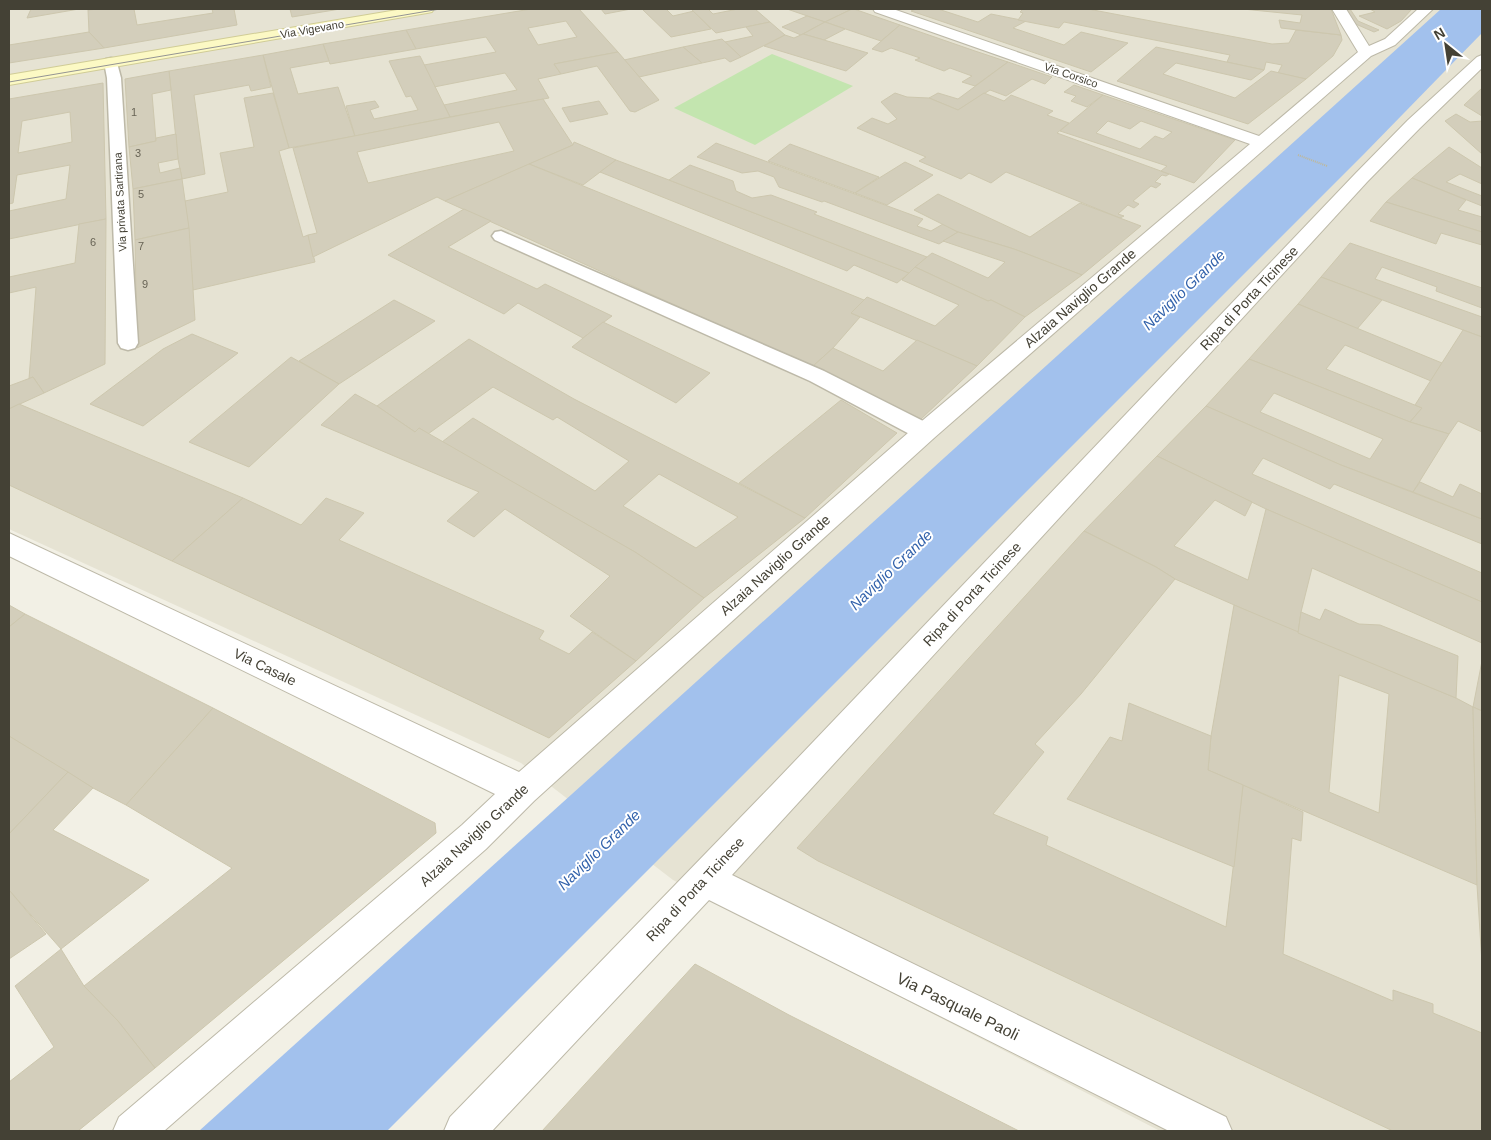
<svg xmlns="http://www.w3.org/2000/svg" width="1491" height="1140" font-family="Helvetica,sans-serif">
<rect width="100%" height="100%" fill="#f2f0e5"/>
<path fill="#e6e3d3" d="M9,9H1482V1131H1160L673,880L521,763L9,529Z"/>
<path fill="#c3e5af" d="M772,54L853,86L755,145L674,108Z"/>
<path fill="#a2c1ed" d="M1441,9H1482V33L1364,154L387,1131H199Z"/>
<g fill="#d3cebb" stroke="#cdc7ae" fill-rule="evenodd">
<path d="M31,9H79L27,18Z"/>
<path d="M98,9H134L137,25L213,13L212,9H234L237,25L104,48L89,32L88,10Z"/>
<path d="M290,9H340L292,17Z"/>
<path d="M531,9H579L618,52L554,64L561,74L538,79L549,98L450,117L444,105L517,90L505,73L434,87L424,65L496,52L486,37L416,49L406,30ZM566,21L577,37L538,45L528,28Z"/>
<path d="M601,9H631L605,14Z"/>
<path d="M642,9H666L673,16L694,11L711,29L671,37Z"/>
<path d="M691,9H708L713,14L738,9H755L770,22L716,33Z"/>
<path d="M787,9H852L825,22Z"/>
<path d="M852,9H854L900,25L881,41L825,22Z"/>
<path d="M916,9H938L978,22L991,14L1026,21L1013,28L1064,45L1081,32L1128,43L1091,72L911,11Z"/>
<path d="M1023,9H1088L1272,44L1289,43L1296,30L1341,35L1342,40L1333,56L1306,79L1278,73L1282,65L1266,62L1264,70L1227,62L1230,55L1064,22L1059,28L1018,20L1023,13L1020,12Z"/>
<path d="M1243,9H1331L1341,35L1281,28L1279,20L1300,23L1302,15Z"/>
<path d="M1342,9H1350L1358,21L1379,30L1374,32L1351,22Z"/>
<path d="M1370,9H1412L1401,21L1387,29L1359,16L1375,12Z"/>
<path d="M807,16L825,22L801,35L782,27Z"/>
<path d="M770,22L785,35L741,57L725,42L753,36L746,27Z"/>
<path d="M825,22L845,29L824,40L803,34Z"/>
<path d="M900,25L975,51L1008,62L975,86L962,82L972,76L950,68L944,71L915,60L920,58L891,48L882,52L872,49Z"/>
<path d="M406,30L416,49L330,64L323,44Z"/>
<path d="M89,32L104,48L9,63V45Z"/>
<path d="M803,34L824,40L868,53L846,71L764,46L785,35L794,38Z"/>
<path d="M722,39L741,57L730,62L725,58L702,63L683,47Z"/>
<path d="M323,44L329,61L290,68L298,94L338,87L355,136L289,148L263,55Z"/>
<path d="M683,47L702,63L639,77L624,60Z"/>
<path d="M1156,47L1264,70L1251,80L1176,63L1163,74L1235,98L1271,71L1306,79L1248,124L1117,81Z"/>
<path d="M618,52L659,100L635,112L630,111L597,66L561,74L554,64Z"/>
<path d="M263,55L271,87L251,91L249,85L194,95L205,174L182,179L178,159L169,71Z"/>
<path d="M420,56L450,117L355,136L346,106L375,101L379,107L370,110L374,119L418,110L411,96L406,97L389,61Z"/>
<path d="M1008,62L1052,77L1045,84L1032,79L1006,96L990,90L958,110L929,98L938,93L958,99Z"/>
<path d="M169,71L171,90L152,94L156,141L129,147L125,79Z"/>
<path d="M103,83L106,219L9,239V211L66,199L70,165L17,175L13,203L9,204V99ZM70,112L72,142L18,153L22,121Z"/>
<path d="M1074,85L1103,95L1087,107L1071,101L1076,96L1064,92Z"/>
<path d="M1482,88V116L1464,105Z"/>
<path d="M273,93L289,148L279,151L303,237L308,235L315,262L193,290L185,201L228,192L220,153L254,147L244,98Z"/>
<path d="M895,93L907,97L929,98L958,110L984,93L1004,101L1011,95L1053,111L1047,115L1069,123L1057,133L1169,174L1166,176L1162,175L1155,182L1161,184L1156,188L1151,186L1133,201L1139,204L1134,208L1128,205L1118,214L1124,216L1120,218L1006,172L991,183L969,173L961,179L919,161L926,157L857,128L872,118L888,124L897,119L881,102Z"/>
<path d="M1103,95L1150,111L1235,140L1194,183L1161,171L1167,166L1060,131ZM1108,121L1130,129L1141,121L1172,132L1163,139L1155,136L1140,149L1096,133Z"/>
<path d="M543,99L573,145L445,201L437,197L313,257L308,235L317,233L293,148ZM499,122L514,151L368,183L357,152Z"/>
<path d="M599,101L608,114L570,122L562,108Z"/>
<path d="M1456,114L1470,122L1482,121V154L1445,121Z"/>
<path d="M176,134L178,159L158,163L160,173L180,168L182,179L133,189L129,147L156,141V138Z"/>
<path d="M574,142L616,160L583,185L529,164L573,145Z"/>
<path d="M716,143L923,219L917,226L931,231L943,224L958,232L939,244L824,201L822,202L779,187L774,177L758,171L742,173L697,157Z"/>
<path d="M790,144L879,177L855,193L768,161Z"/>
<path d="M1449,147L1482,168V184L1460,174L1446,182L1482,196V206L1412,178Z"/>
<path d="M616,160L669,180L909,273L897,283L854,265L847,271L600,172Z"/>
<path d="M905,162L933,175L887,205L855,193Z"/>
<path d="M529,164L864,300L851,313L860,317L833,348L812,367L445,201Z"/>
<path d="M690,165L733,181L736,191L752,198L771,195L817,212L814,214L927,257L909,273L669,180Z"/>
<path d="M1412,178L1466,200L1458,210L1482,217V232L1386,202Z"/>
<path d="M182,179L189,228L135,240L133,189Z"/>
<path d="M938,194L1030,237L1080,203L1141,226L1082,275L1014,249L958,232L914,210Z"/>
<path d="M1386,202L1482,232V245L1441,233L1436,244L1370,221Z"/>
<path d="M464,209L491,221L448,247L537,289L545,284L612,316L583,338L518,303L504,314L388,255Z"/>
<path d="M106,219L105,364L44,393L33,377L29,379L36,287L9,293V277L75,263L79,224Z"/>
<path d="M189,228L195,320L137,348L135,240Z"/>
<path d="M958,232L1014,249L1082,275L1025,317L991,300L988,301L915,267L932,253L988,278L1005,262L943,241Z"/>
<path d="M1350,243L1482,288V308L1436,291L1437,287L1382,267L1375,279L1482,317V337L1321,277Z"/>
<path d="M915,267L988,301L991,300L1025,317L977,366L851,313L867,297L935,326L959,305L902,280Z"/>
<path d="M1321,277L1364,293L1382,300L1357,329L1298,304Z"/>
<path d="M394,300L435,321L339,384L299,361Z"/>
<path d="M1298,304L1442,363L1431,381L1345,345L1326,369L1422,408L1410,422L1249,359Z"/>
<path d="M603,322L710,373L676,403L572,347Z"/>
<path d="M1463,330L1482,337V432L1458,421L1449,434L1410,422L1422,408L1415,405Z"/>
<path d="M192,334L238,353L143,426L90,404L163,349Z"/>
<path d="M469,339L574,399L805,518L704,598L635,552L442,442L473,418L595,491L629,461L557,417L553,420L493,387L428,434L419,428L415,432L377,406ZM659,474L738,517L696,548L623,506Z"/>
<path d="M917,340L977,366L921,419L812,367L833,348L883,371Z"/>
<path d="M291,357L339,384L249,467L189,442Z"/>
<path d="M1249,359L1410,422L1449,434L1413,492L1341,465L1206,406ZM1274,393L1383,439L1370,459L1260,412Z"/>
<path d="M33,377L44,393L9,409V386Z"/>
<path d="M355,394L377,406L415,432L419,428L635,552L704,598L636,661L570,616L610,576L505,509L474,537L447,521L479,492L321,425Z"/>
<path d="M841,400L897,433L805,518L739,483Z"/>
<path d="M19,404L243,498L172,561L9,485V409Z"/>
<path d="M1206,406L1341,465L1482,519V544L1334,484L1330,489L1263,458L1252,474L1482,573V602L1266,509L1157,456Z"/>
<path d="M1157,456L1252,502L1245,516L1215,500L1174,546L1248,580L1266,509L1482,602V643L1312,568L1301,612L1298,633L1175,579L1156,567L1084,531Z"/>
<path d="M1420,482L1453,497L1460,484L1482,494V519L1413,492Z"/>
<path d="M243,498L301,525L326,498L364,513L339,540L544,631L539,639L569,654L592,632L636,661L549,738L322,630L172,561Z"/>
<path d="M1084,531L1156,567L1175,579L1081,694L1035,744L1044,752L993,814L1048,837L1046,845L1226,927L1243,785L1303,812L1301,841L1292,838L1283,954L1393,1001V990L1433,1004V1013L1482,1033V1131H1393L818,861L797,848Z"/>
<path d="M9,605L25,614L9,627Z"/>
<path d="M1234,605L1456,698L1473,707L1477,885L1208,770L1211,736ZM1339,675L1389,694L1379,813L1329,792Z"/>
<path d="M1325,609L1359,624L1380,625L1458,656L1456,698L1298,633L1301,612L1320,620Z"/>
<path d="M25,614L213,708L126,805L93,788L9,736V627Z"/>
<path d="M1482,661V711L1473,707Z"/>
<path d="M1129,703L1211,736L1208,770L1243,785L1234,867L1067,799L1110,737L1122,741Z"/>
<path d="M1473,707L1482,711V963L1477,885Z"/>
<path d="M213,708L435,823L436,833L155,1068L118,1021L84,986L232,868L126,805Z"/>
<path d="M9,736L68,772L9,834Z"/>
<path d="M68,772L93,788L53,830L149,880L61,949L9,890V834Z"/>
<path d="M9,890L46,934L9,959Z"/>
<path d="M61,949L84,986L118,1021L155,1068L78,1131H9V1082L54,1047L15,986Z"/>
<path d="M695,964L789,1015L1019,1131H542Z"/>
</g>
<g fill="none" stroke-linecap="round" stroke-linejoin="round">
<defs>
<g id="lane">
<path d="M111,58L116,59L121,78L138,343L135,348L128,350L121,348L118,343L107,78L104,62L106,59Z"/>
<path d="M501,231L824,371L933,426L936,432L933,438L925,440L917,438L810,381L495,240L492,236L495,232Z"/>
</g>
<g id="street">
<path d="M873,9H893L1259,136L1358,52L1332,9H1346L1369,46L1385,39L1418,9H1433L1395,45L1371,56L934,438L534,801L486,849L164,1131H113L119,1117L462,825L495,794L9,556V533L519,772L916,426L1250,144L875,12Z"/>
<path d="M1482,55V68L1420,128L1367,182L732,875L1226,1117L1232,1131H1169L709,900L492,1131H444L450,1117L773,784L1355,174L1408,120L1477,57Z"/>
</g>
<path id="secondary" d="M403,9H434L432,12L427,13L9,85V75Z"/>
</defs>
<use href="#lane" stroke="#bdb9a8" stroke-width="3"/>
<use href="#street" stroke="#bdb9a8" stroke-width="2"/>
<use href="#secondary" stroke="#d0cc96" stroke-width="2"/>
<path stroke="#beb89a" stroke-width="2" stroke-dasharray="1 1" stroke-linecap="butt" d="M1298,155L1327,166"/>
<use href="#lane" fill="#fff" fill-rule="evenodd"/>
<use href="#street" fill="#fff" fill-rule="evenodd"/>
<use href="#secondary" fill="#fcf9c4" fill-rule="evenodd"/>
<path stroke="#949494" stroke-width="1" d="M9,82L440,9"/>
</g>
<g text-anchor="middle" stroke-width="4" stroke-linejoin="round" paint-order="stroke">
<g font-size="11" fill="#444135" stroke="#fff">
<text transform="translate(312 29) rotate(-10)" y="4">Via Vigevano</text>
<text transform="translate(1071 75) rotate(19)" y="4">Via Corsico</text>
<text transform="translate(120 202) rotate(-93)" y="4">Via privata Sartirana</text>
</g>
<g font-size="11" fill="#686456">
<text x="134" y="116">1</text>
<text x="138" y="157">3</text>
<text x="141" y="198">5</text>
<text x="93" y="246">6</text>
<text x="141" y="250">7</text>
<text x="145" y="288">9</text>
</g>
<g font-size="14" fill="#444135" stroke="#fff">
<text transform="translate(1080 298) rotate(-41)" y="5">Alzaia Naviglio Grande</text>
<text transform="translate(1249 298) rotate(-47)" y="5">Ripa di Porta Ticinese</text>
<text transform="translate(775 565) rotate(-42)" y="5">Alzaia Naviglio Grande</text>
<text transform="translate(972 594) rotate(-47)" y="5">Ripa di Porta Ticinese</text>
<text transform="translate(265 667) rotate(26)" y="5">Via Casale</text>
<text transform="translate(474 835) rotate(-43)" y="5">Alzaia Naviglio Grande</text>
<text transform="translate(695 889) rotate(-47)" y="5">Ripa di Porta Ticinese</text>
</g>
<g font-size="15" font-style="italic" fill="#3262ab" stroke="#fff">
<text transform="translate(1184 290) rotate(-44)" y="5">Naviglio Grande</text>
<text transform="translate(891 570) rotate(-44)" y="5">Naviglio Grande</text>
<text transform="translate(599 850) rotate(-44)" y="5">Naviglio Grande</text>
</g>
<g font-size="16" fill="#444135" stroke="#fff">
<text transform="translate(958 1006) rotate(26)" y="6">Via Pasquale Paoli</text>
</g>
</g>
<rect width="1491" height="1140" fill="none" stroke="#444135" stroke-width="20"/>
<g transform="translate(1446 45) rotate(330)" stroke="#ffffff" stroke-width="4" paint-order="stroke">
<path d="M0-4L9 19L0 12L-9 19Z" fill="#444135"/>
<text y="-8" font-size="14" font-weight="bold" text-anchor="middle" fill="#444135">N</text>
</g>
</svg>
